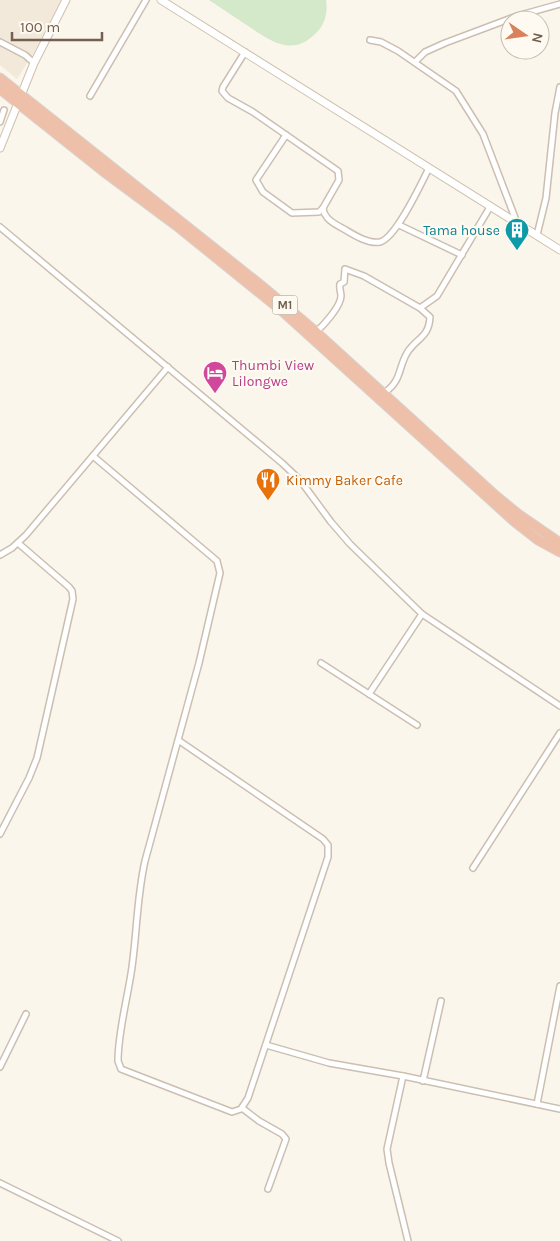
<svg xmlns="http://www.w3.org/2000/svg" width="560" height="1241" font-family="Karla,sans-serif">
<rect width="100%" height="100%" fill="#fbf6eb"/>
<path fill="#f2e9da" d="M0,0H61L34,52L17,79L0,65Z"/>
<path fill="#d4e8ca" d="M209,0H326C328,13 325,26 314,35C290,58 267,38 245,24C233,16 221,8 209,0Z"/>
<g fill="none" stroke-linecap="round" stroke-linejoin="round">
<defs>
<g id="street">
<path d="M370,40L381,42L398,51L456,91L483,134L517,223"/>
<path d="M0,42L25,55L34,63"/>
<path d="M245,52L223,87L222,91L228,98L253,112L338,171L339,180L323,208C324,219 335,224 344,229C354,235 368,244 380,242C396,238 421,184 429,168"/>
<path d="M415,62L425,52L445,43L517,16L560,4"/>
<path d="M90,96L146,0"/>
<path d="M0,122L4,110"/>
<path d="M286,135L256,180L263,192L292,213L319,212L323,208"/>
<path d="M399,225L462,255"/>
<path d="M0,227L282,463L300,480L331,522L350,544L422,614L560,706"/>
<path d="M537,235L546,198L555,113L560,87"/>
<path d="M316,332C324,325 341,306 341,296C341,292 339,288 340,284L344,282L345,269L364,276L420,308L437,296L490,207"/>
<path d="M384,393C402,381 398,368 407,353C416,338 429,338 430,317L420,308"/>
<path d="M93,456L217,561L220,573L199,663L145,861C137,896 137,931 132,967C128,997 118,1031 118,1061L121,1069L126,1071L232,1112L241,1109L248,1098L328,857V845L323,839L178,740"/>
<path d="M0,555L12,548L26,535L168,367"/>
<path d="M321,663L417,725"/>
<path d="M369,694L422,614"/>
<path d="M0,834L29,778L37,758L73,599L72,591L69,587L18,543"/>
<path d="M473,868L560,733"/>
<path d="M266,1045L329,1063L403,1076L560,1109"/>
<path d="M0,1067L26,1014"/>
<path d="M403,1076L387,1149L389,1163L408,1241"/>
<path d="M423,1081L441,1001"/>
<path d="M537,1104L560,986"/>
<path d="M242,1108L259,1121L282,1134L286,1139L268,1189"/>
<path d="M0,1183L118,1241"/>
</g>
<g id="secondary">
<path d="M161,0L560,250"/>
<path d="M0,148L34,63L66,0"/>
</g>
<g id="highway">
<path d="M0,78L263,287L316,332L496,496L518,514L560,543"/>
<path d="M0,89L103,171L177,226L281,310L515,522L538,540L560,552"/>
</g>
</defs>
<use href="#street" stroke="#ccbfb2" stroke-width="8"/>
<use href="#secondary" stroke="#cfc0af" stroke-width="9"/>
<use href="#highway" stroke="#d8d2ce" stroke-width="11"/>
<use href="#street" stroke="#fff" stroke-width="5"/>
<use href="#secondary" stroke="#fff" stroke-width="7"/>
<use href="#highway" stroke="#eec0a9" stroke-width="9"/>
</g>
<defs>
<symbol id="building-pin" viewBox="-11 -11 22 30"><path d="M0 17L-7.5 6A9.5 9.5 0 1 1 7.5 6Z" fill="#0f9aa8" stroke="#fefaf1"/><path d="M-4-6H4V6H1V3H-1V6H-4ZM-2.5-4.3h1.7v1.8h-1.7ZM.8-4.3h1.7v1.8H.8ZM-2.5-1h1.7V.8h-1.7ZM.8-1h1.7V.8H.8Z" fill="#fff"/></symbol>
<symbol id="hotel-pin" viewBox="-11 -11 22 30"><path d="M0 17L-7.5 6A9.5 9.5 0 1 1 7.5 6Z" fill="#d1479c" stroke="#fefaf1"/><path d="M-6-4.5h1.5V1H6V5H4.5V3h-9V5H-6ZM-4 0a1.8 1.8 0 1 1 3.6 0ZM.5 0V-2.5h3Q6-2.5 6 0Z" fill="#fff"/></symbol>
<symbol id="restaurant-pin" viewBox="-11 -11 22 30"><path d="M0 17L-7.5 6A9.5 9.5 0 1 1 7.5 6Z" fill="#e8710a" stroke="#fefaf1"/><path d="M-5-6h1v4h1v-4h1v4h1v-4h1v5L-1.5 .5V6h-2V.5L-5-1ZM5-6V6H3V1.5H1.5Q1.5-4 5-6Z" fill="#fff"/></symbol>
</defs>
<g fill-rule="evenodd">
<use href="#building-pin" x="503" y="216" width="28" height="38"/>
<use href="#hotel-pin" x="201" y="359" width="28" height="38"/>
<use href="#restaurant-pin" x="254" y="466" width="28" height="38"/>
</g>
<g text-anchor="middle" stroke-width="4.5" stroke-linejoin="round" paint-order="stroke">
<rect fill="#fefaf1" stroke="#9d8e80" stroke-width="1" x="272.5" y="295.5" width="25" height="19" rx="4"/>
<g font-size="12" font-weight="bold" fill="#746050">
<text x="285" y="309">M1</text>
</g>
<g font-size="14" fill="#0d838f" stroke="#fefaf1" text-anchor="end">
<text x="500" y="235">Tama house</text>
</g>
<g font-size="14" fill="#b23c85" stroke="#fefaf1" text-anchor="start">
<text x="232" y="370">Thumbi View<tspan x="232" dy="16">Lilongwe</tspan></text>
</g>
<g font-size="14" fill="#c56008" stroke="#fefaf1" text-anchor="start">
<text x="286" y="485">Kimmy Baker Cafe</text>
</g>
</g>
<g transform="translate(525 35) rotate(103)"><circle r="24" fill="#fefaf1" stroke="#c7bcb1"/>
<path d="M0-4L9 19L0 12L-9 19Z" fill="#d8825d"/>
<text y="-8" font-size="14" font-weight="bold" text-anchor="middle" fill="#746050">N</text>
</g>
<path d="M12 32v8h90v-8" fill="none" stroke="#746050" stroke-width="2.5"/>
<text x="20" y="32" font-size="15" fill="#746050" stroke="#fefaf1" stroke-width="4" paint-order="stroke">100 m</text>
</svg>
